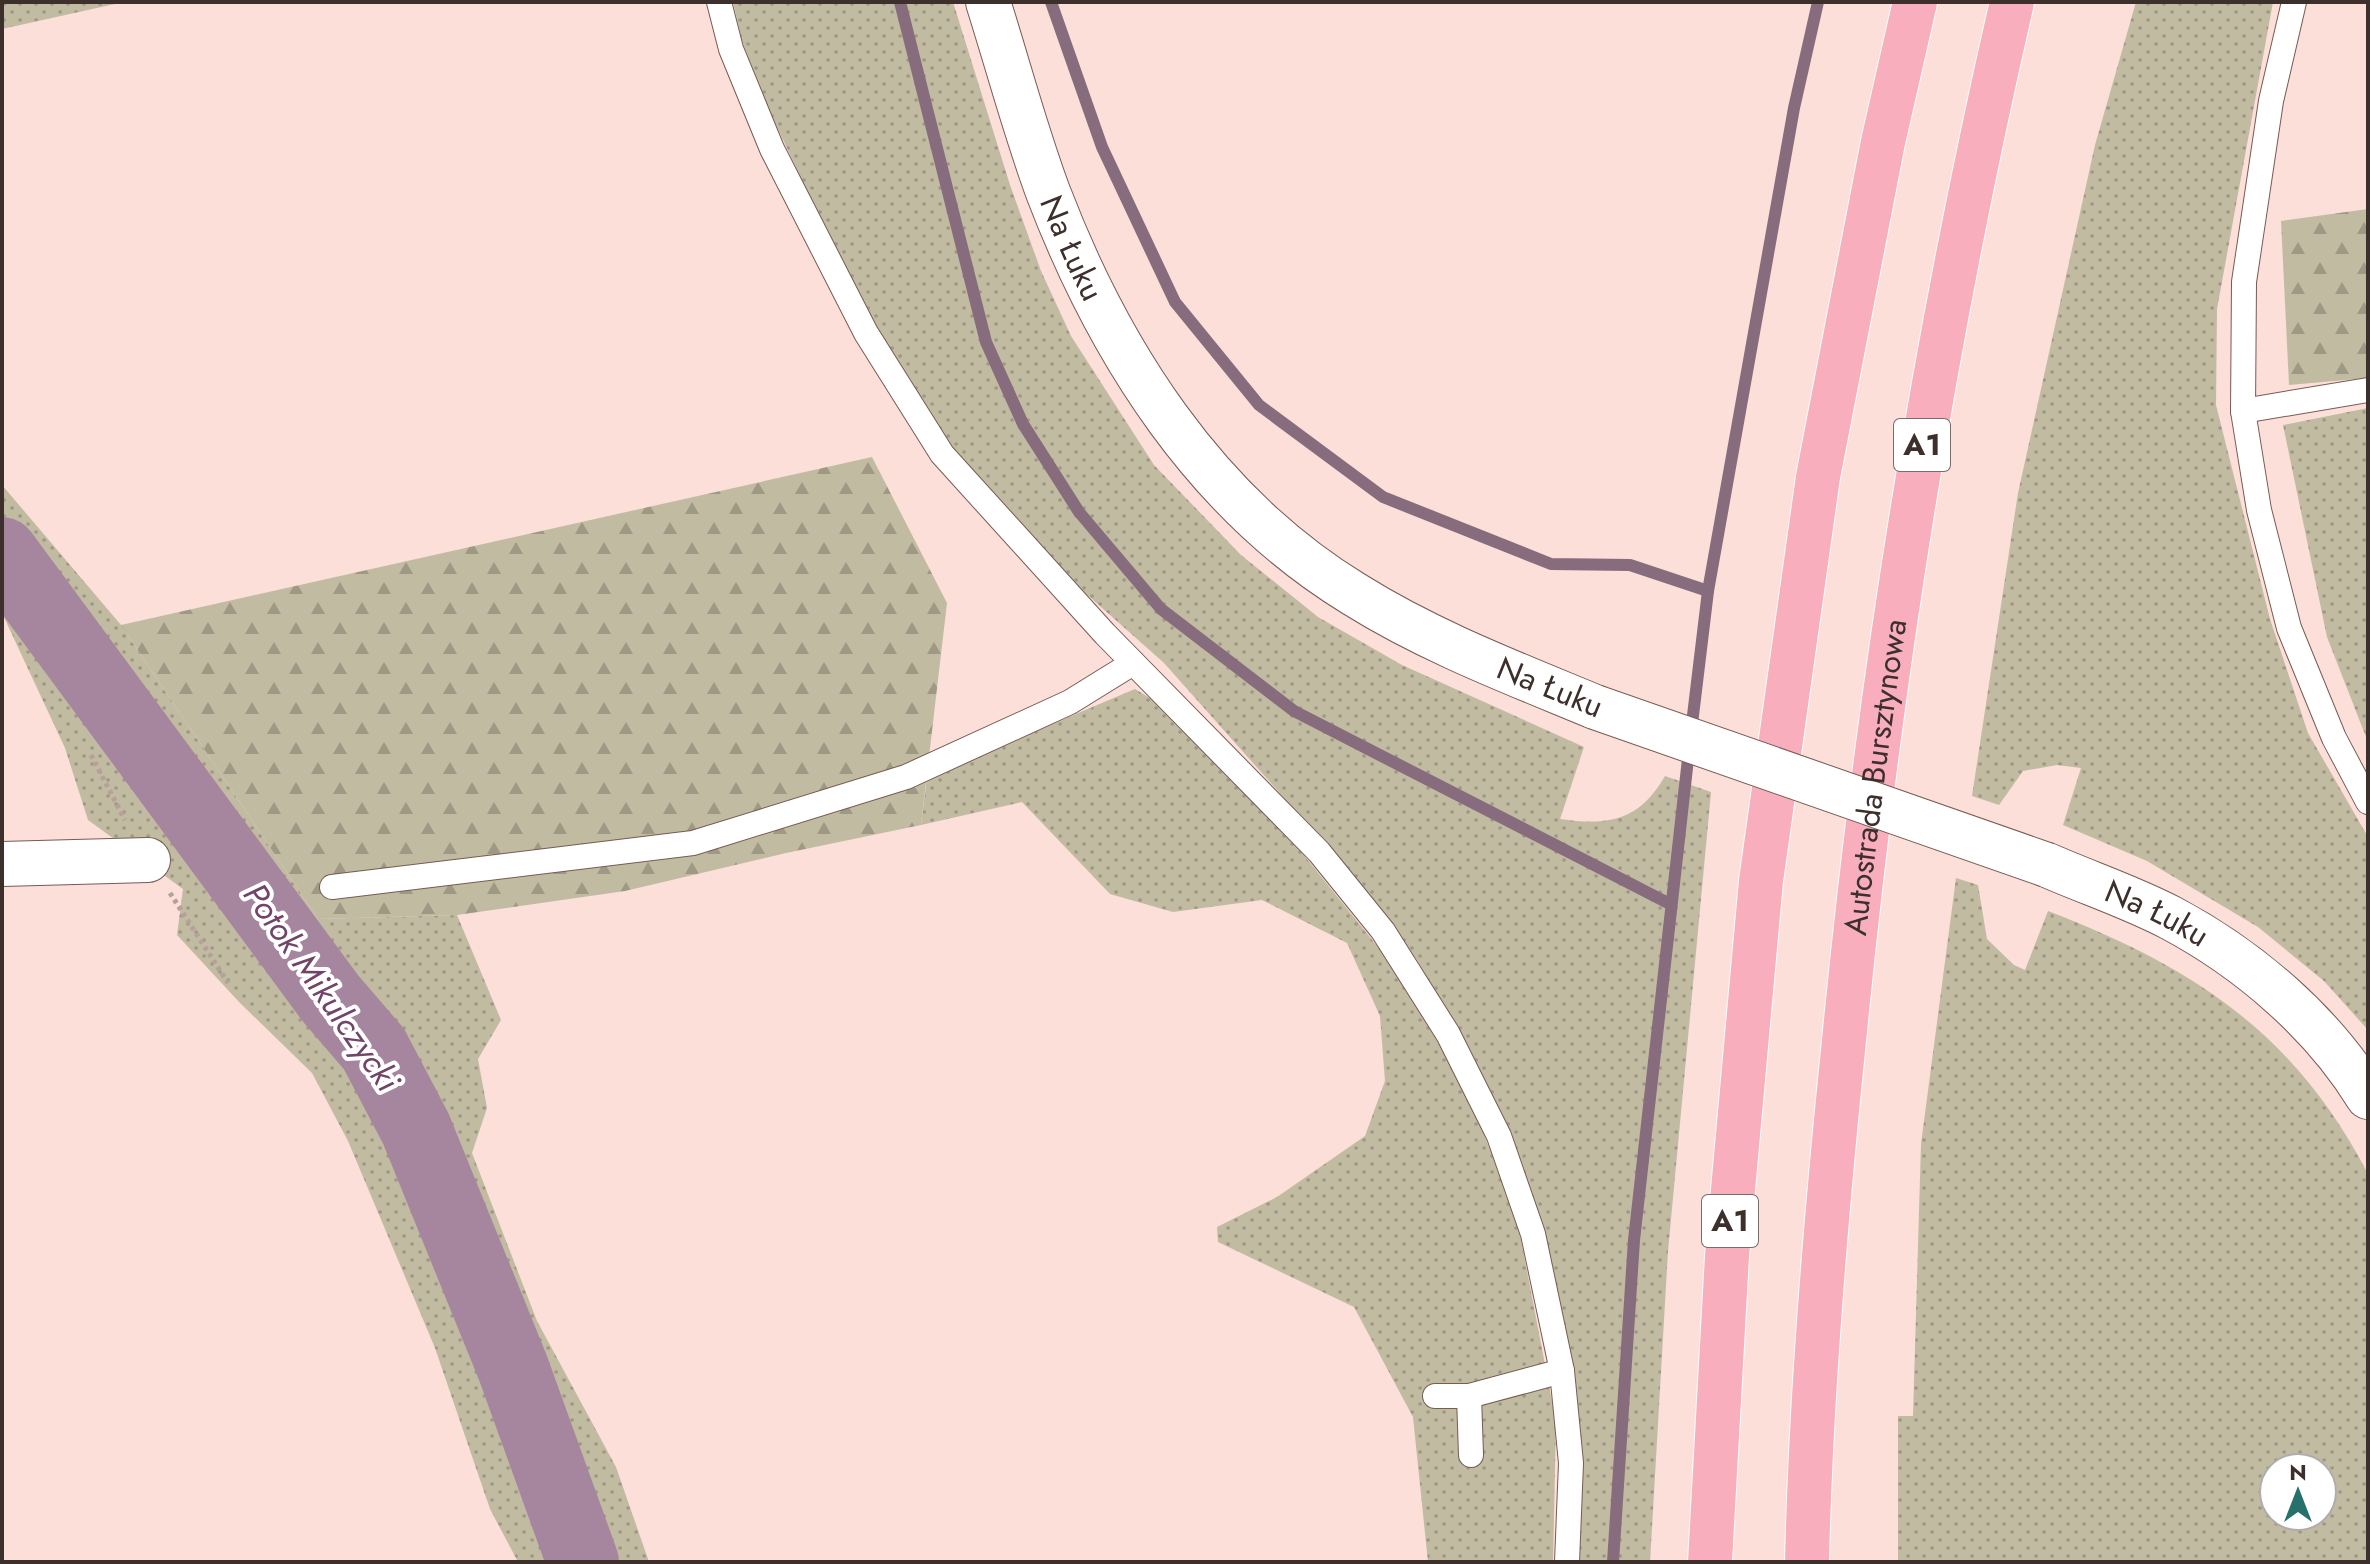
<svg xmlns="http://www.w3.org/2000/svg" width="2370" height="1564" font-family="Jost,sans-serif">
<defs>
<pattern id="grass-dots" width="8" height="8" patternUnits="userSpaceOnUse" patternTransform="scale(2)"><rect width="8" height="8" fill="#c1bba2"/><path d="M2 2h.1M6 6h.1" fill="none" stroke="#9e9884" stroke-width="1.8" stroke-linecap="round"/></pattern>
<pattern id="forest-firs" width="22" height="20" patternUnits="userSpaceOnUse" patternTransform="scale(2)"><rect width="22" height="20" fill="#c1bba2"/><path d="M5 1l3.5 6h-7zM16 11l3.5 6h-7z" fill="#9e9884"/></pattern>
</defs>
<rect width="100%" height="100%" fill="#fbdfd8"/>
<g fill="url(#grass-dots)" fill-rule="evenodd">
<path d="M2,2H124L2,29Z"/>
<path d="M733,2H953L1010,185L1041,271L1071,336L1154,465L1241,555L1318,617L1402,665L1584,747L1560,819C1609,826 1639,821 1665,776L1711,792L1668,1251L1650,1562H1579L1577,1433L1488,1091L1417,960L1326,845L1164,663L1083,591L955,451L902,376L839,259L769,110L742,41Z"/>
<path d="M2136,2H2273L2217,309L2216,405L2270,619L2308,733L2368,837V1030L2324,981L2258,927L2147,861L2063,825L2081,768L2057,765L2023,771L1999,805L1972,796L2018,493L2095,145Z"/>
<path d="M2368,408V742L2327,637L2283,425Z"/>
<path d="M2,485L121,625L318,919L457,915L501,1020L478,1059L487,1108L472,1153L537,1321L616,1467L649,1562H518L490,1509L435,1348L348,1141L312,1073L240,1003L177,935L183,889L88,820L65,748L2,613Z"/>
<path d="M1135,689L1166,708L1286,833L1407,983L1468,1097L1515,1208L1556,1422L1553,1562H1428L1413,1417L1354,1307L1218,1242L1217,1227L1277,1197L1365,1136L1385,1081L1380,1016L1347,943L1262,900L1173,912L1110,894L1022,802L921,825L927,777Z"/>
<path d="M1956,878L1978,885L1987,939L2014,965L2025,970L2048,911C2193,967 2294,1032 2368,1174V1562H1898V1416H1913L1921,1144ZM2322,1468V1516H2274V1468Z"/>
</g>
<g fill="url(#forest-firs)">
<path d="M2368,209V378L2289,385L2281,221Z"/>
<path d="M872,457L947,603L921,825L786,853L625,891L457,915L318,919L121,625Z"/>
</g>
<g fill="none" stroke-linecap="round" stroke-linejoin="round">
<g stroke="#866c7c" stroke-width="12">
<path d="M900,2L986,342L1023,424L1079,512L1161,609L1294,711L1670,904"/>
<path d="M1051,2L1102,147L1175,302L1259,405L1383,497L1551,564L1630,565L1708,591"/>
<path d="M1691,732L1708,591L1794,108L1818,2"/>
<path d="M1613,1562L1634,1240L1689,750"/>
</g>
<path stroke="#a6869e" stroke-width="72" d="M2,553L331,999L374,1049L416,1129L513,1368L583,1562"/>
<defs>
<g id="lane">
<path d="M719,2L731,49L772,149L866,333L942,454L1105,634L1319,852L1383,931L1448,1034L1499,1136L1533,1234L1562,1371L1571,1463L1567,1562"/>
<path d="M2294,2L2271,101L2244,282L2243,411L2259,510L2289,628L2334,738L2368,802"/>
<path d="M2243,411L2368,390"/>
<path d="M332,887L693,843L906,777L1070,702L1133,663"/>
<path d="M1435,1396H1469L1562,1371"/>
<path d="M1469,1396L1471,1455"/>
</g>
<g id="street">
<path id="s1" d="M988,2C1008,65 1025,130 1048,192C1109,352 1205,503 1354,594C1429,641 1513,673 1595,707"/>
<path d="M2,864L148,860"/>
<path id="s2" d="M2047,865C2088,883 2131,897 2171,918C2248,959 2322,1022 2368,1097"/>
</g>
<g id="highway">
<path d="M1710,1562L1727,1256L1761,881L1818,477L1883,142L1915,2"/>
<path id="s3" d="M1807,1562C1811,1388 1826,1214 1844,1041C1878,691 1933,344 2012,2"/>
</g>
</defs>
<use href="#lane" stroke="#785a52" stroke-width="26"/>
<use href="#street" stroke="#785a52" stroke-width="46"/>
<use href="#highway" stroke="#fff" stroke-width="46"/>
<g stroke="#b7a09a" stroke-width="5" stroke-dasharray="4 4" stroke-linecap="butt">
<path d="M91,755L125,820"/>
<path d="M170,893L228,983"/>
</g>
<use href="#lane" stroke="#fff" stroke-width="24"/>
<use href="#street" stroke="#fff" stroke-width="44"/>
<use href="#highway" stroke="#f9aebe" stroke-width="44"/>
<defs>
<path id="street-bridge" d="M1595,707L2047,865"/>
</defs>
<use href="#street-bridge" stroke="#785a52" stroke-width="46" stroke-linecap="butt"/>
<use href="#street-bridge" stroke="#fff" stroke-width="44"/>
</g>
<g text-anchor="middle" stroke-width="8" stroke-linejoin="round" paint-order="stroke">
<g fill="#fff" stroke="#776d6b" stroke-width="2">
<rect x="1894" y="419" width="56" height="52" rx="6"/>
<rect x="1702" y="1195" width="56" height="52" rx="6"/>
</g>
<g font-size="30" font-weight="bold" fill="#3d2f2c">
<text x="1922" y="455">A1</text>
<text x="1730" y="1231">A1</text>
</g>
<g font-size="32" fill="#3d2f2c" stroke="#fff">
<text dy="11" stroke="none"><textPath href="#s1" startOffset="260">Na Łuku</textPath></text>
<text transform="translate(1550 687) rotate(22)" y="11">Na Łuku</text>
<text dy="11" stroke="none"><textPath href="#s3" startOffset="788">Autostrada Bursztynowa</textPath></text>
<text dy="11" stroke="none"><textPath href="#s2" startOffset="120">Na Łuku</textPath></text>
</g>
<g font-size="34" font-style="italic" fill="#714468" stroke="#fff">
<text transform="translate(322 987) rotate(55)" y="12">Potok Mikulczycki</text>
</g>
</g>
<rect width="2370" height="1564" fill="none" stroke="#3d2f2c" stroke-width="8"/>
<g transform="translate(2298 1492)"><circle r="38" fill="#ffffff" stroke="#b1acab" stroke-width="2"/>
<path d="M0-6L14 30L0 20L-14 30Z" fill="#27716c"/>
<text y="-12" font-size="22" font-weight="bold" text-anchor="middle" fill="#3d2f2c">N</text>
</g>
</svg>
